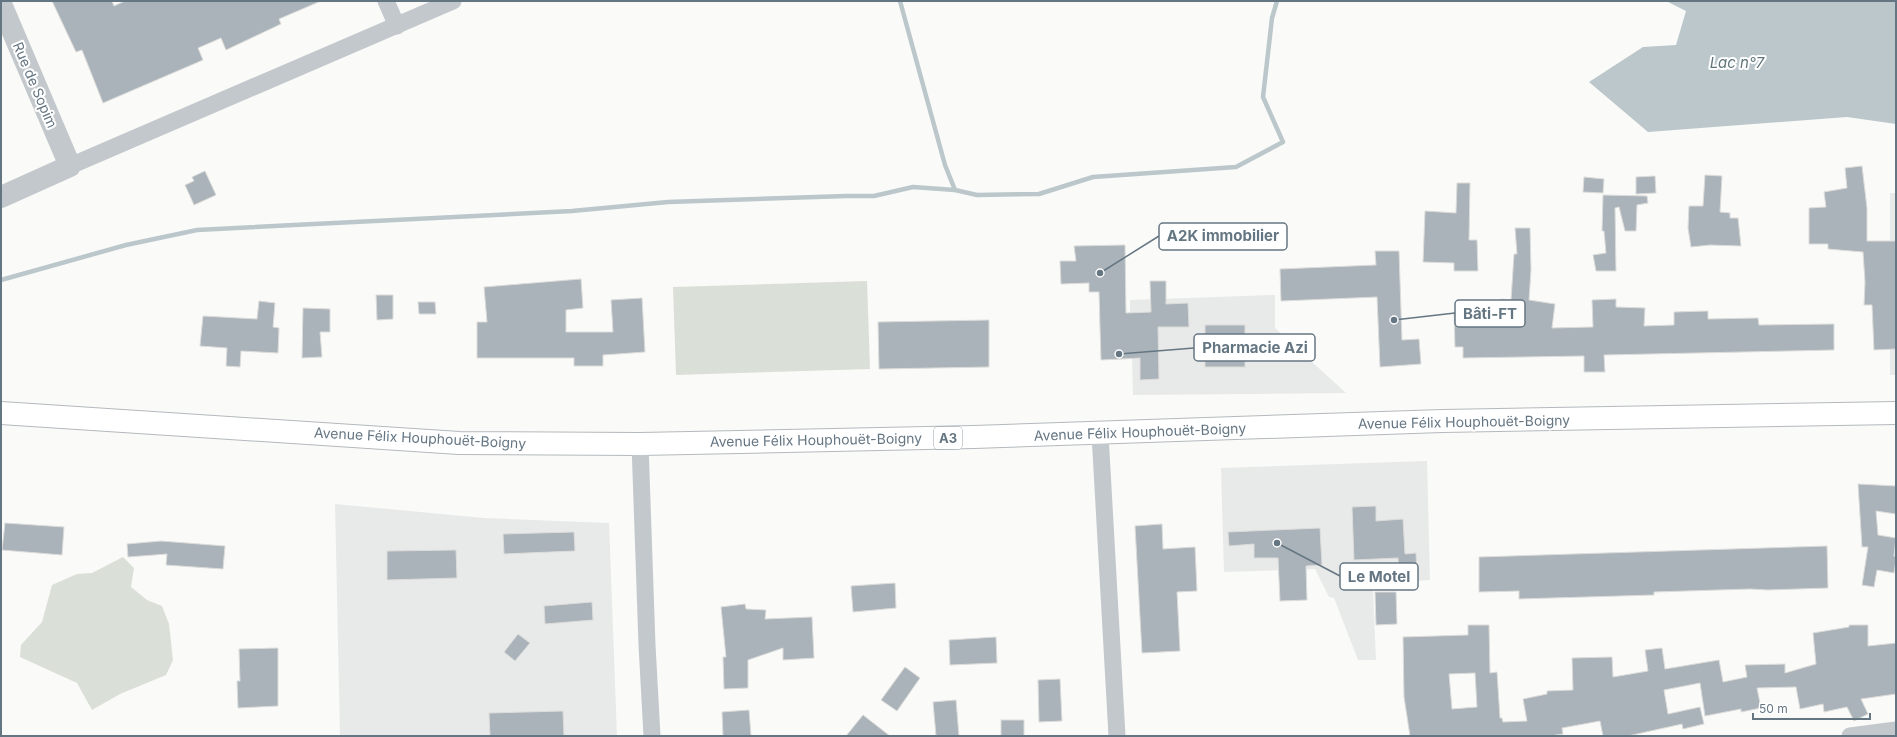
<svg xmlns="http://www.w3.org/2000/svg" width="1897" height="737" font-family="Inter,sans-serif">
<rect width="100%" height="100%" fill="#fafaf8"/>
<g fill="#e8e9e9">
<rect x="1890" y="193" width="6" height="182"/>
<path d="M1275,295V328L1346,393L1133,395L1132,359L1101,360L1099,315L1130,313V300Z"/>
<path d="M1427,461L1430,580L1399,582L1398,589L1373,590L1376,660H1358L1334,598L1329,597L1315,569L1224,572L1221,468Z"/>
<path d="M335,504L484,518L609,523L617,736H340Z"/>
</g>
<g fill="#dadfd7">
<path d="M867,281L870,369L676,375L673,287Z"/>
<path d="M123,557L134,568L131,587L147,600L162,606L169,624L173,660L166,675L120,694L92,710L77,683L20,657L21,645L42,622L52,585L77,574L92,573Z"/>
</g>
<path fill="#bbc7cb" d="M1666,1H1896V124L1847,117L1648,132L1589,82L1643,47L1676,45L1686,11Z"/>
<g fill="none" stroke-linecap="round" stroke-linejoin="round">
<g stroke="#bbc7cb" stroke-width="4.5">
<path d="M900,1L945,165L955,190"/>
<path d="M1,280L126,245L197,230L572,211L668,202L846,196H874L913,187L955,190L977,195L1039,194L1093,177L1236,167L1283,142L1263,97L1272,18L1277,1"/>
</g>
</g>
<g fill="#aab3b9" stroke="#dcdcda" fill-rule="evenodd">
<path d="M52,1H112L114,6L125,1H321L279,19L281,24L226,50L221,38L198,48L203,60L103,103L82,50L76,52Z"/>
<path d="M1862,166L1867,208V241H1896V349L1874,350L1872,305H1864L1865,282L1863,252L1828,249V244H1809V208L1826,207L1824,192L1847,188L1845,168Z"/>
<path d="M205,171L216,195L194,205L185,185L194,181L192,177Z"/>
<path d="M1705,175L1722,176L1720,212L1730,213V218H1738L1741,246L1710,245L1691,247L1688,228L1689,206H1703Z"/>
<path d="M1655,176L1656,193L1636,194V177Z"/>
<path d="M1584,177L1604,179L1603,193L1583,192Z"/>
<path d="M1457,183H1470L1469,240H1477L1478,271H1454V263L1423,262L1425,211L1456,213Z"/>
<path d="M1603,195L1647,196L1648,203L1637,205L1636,231H1625L1619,207L1615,208L1616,271H1596L1593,255L1606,253L1604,231H1602Z"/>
<path d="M1515,228H1530L1531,270L1529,300L1555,304L1552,328L1593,327L1592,300L1616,299V307L1645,308L1644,326L1674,325V312L1708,311V319L1758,318L1759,325L1834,324V350L1604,355L1605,372H1584V356L1463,358V347H1455L1454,312L1486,311V308H1500L1501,299L1511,300L1514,254H1517Z"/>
<path d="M1125,245L1126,313L1151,312L1150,281H1166V304L1188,303L1189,327H1158L1159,379L1140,380V358L1101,360L1099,292H1089V283L1061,284L1060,261H1076L1074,246Z"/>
<path d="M1375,251H1399L1402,340L1419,339L1421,364L1380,367L1377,297L1281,301L1280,269L1376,265Z"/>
<path d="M581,279L583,308L566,310V332H613L611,300L642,298L645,352L603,355V366H574V358H477V322H487L484,287Z"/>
<path d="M376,295H393V319L377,320Z"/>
<path d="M259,301L275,303L273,327L279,328L278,353L241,351L240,367L226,366L227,348L200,346L203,316L257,319Z"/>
<path d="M418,302H435L436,314H419Z"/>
<path d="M303,308L330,309V332H320L322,357L302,358Z"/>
<path d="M989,320V367L879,369L878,322Z"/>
<rect x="1205" y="325" width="40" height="42"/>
<path d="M1858,484L1896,486V514L1876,511L1878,535L1896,538L1894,556L1896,557V560L1894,573L1877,570L1874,587L1862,585L1868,547H1862Z"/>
<path d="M1376,506V521L1403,519L1405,554L1416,553L1417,575L1399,576L1398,558L1354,560L1352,507Z"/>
<path d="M5,523L64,527L62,555L2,550Z"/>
<path d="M1162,524L1163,549L1195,547L1197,591L1177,592L1180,651L1142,653L1135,526Z"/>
<path d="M1320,528L1322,565L1306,566L1307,600L1280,601L1278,558H1254V544L1229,546L1228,532Z"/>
<path d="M574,532L575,551L504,554L503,534Z"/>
<path d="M161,541L225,546L223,569L166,565L167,554L128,557L127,544Z"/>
<path d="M1827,546L1828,588L1768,590L1750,589L1654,592V595L1519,599V591L1479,592V557Z"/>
<path d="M456,550L457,578L387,580V551Z"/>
<path d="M895,583L896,608L853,612L851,586Z"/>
<path d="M1375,592H1396L1397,624L1376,625Z"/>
<path d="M592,602L593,620L545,624L544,606Z"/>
<path d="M745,604L746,609L766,610L765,619L812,617L814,658L783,660V648L748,660V688L724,689L723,657H726L721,607Z"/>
<path d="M1468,625H1489L1490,673L1497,672L1500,718H1502L1503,722L1527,721L1523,699L1547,694V691L1573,690L1572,658L1612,657L1613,677L1648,671L1645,650L1662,648L1665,669L1719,660L1723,682L1747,677L1745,665L1785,664V673L1816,664L1813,633L1849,627V625H1868V646L1896,643V694L1861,699L1868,714L1854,721L1847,707L1824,712L1823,704L1800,709L1796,687L1757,688L1761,708L1741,712V709L1705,716L1700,683L1664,690L1668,714L1700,707L1704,724L1683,729L1682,724L1628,736H1603L1600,721L1562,728L1563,734L1550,736H1410L1404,697L1403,637L1468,635ZM1475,673L1477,707L1452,709L1449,674Z"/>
<path d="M518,634L530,643L515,661L504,652Z"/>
<path d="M996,637L997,663L950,665L949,640Z"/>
<path d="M278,648V706L238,708L237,681H240L239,649Z"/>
<path d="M905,667L920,678L897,711L881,700Z"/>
<path d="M1060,679L1062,721L1039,722L1038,680Z"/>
<path d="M956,700L959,736H936L933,702Z"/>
<path d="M749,710L751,736H723L722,712Z"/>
<path d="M563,711L564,736H490L489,713Z"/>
<path d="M863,715L890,736H846Z"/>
<rect x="1001" y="720" width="23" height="16"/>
</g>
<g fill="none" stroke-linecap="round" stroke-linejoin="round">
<defs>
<path id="trunk" d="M1,413L459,443L640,444L974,437L1442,421L1896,413"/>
</defs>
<use href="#trunk" stroke="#b4b9bd" stroke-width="24"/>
<g stroke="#c3c8cc" stroke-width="17">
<path d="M386,1L397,26"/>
<path d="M70,166L453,1"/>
<path d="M1100,434L1117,736"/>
<path d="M640,444L647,645L652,736"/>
<path d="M1850,736L1896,730"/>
</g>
<path stroke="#c3c8cc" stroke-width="22" d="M1,4L70,166L1,197"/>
<use href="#trunk" stroke="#fff" stroke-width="22"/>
</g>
<g text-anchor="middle" stroke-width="4" stroke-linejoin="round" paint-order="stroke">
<rect fill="#fff" stroke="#939fa8" stroke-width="1" x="934" y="427" width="28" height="22" rx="3"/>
<g font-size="13" font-weight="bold" fill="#657683">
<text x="948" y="443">A3</text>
</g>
<g font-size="14" fill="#657683" stroke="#fff">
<text transform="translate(35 85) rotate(67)" y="5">Rue de Sopim</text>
<text transform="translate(1464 422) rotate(-1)" y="5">Avenue Félix Houphouët-Boigny</text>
<text transform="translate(1140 432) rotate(-2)" y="5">Avenue Félix Houphouët-Boigny</text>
<text transform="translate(420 438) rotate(3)" y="5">Avenue Félix Houphouët-Boigny</text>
<text transform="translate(816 440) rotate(-1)" y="5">Avenue Félix Houphouët-Boigny</text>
</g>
<g font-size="15" font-style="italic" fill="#60757c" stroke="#fff">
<text x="1737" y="68">Lac n°7</text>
</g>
</g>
<path fill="none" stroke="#657683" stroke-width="1.5" d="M1100 273L1159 236M1394 320L1455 313M1119 354L1194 348M1277 543L1340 576"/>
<g fill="#657683" stroke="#fff" stroke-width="1.5">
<circle cx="1100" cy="273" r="4"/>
<circle cx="1394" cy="320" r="4"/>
<circle cx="1119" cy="354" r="4"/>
<circle cx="1277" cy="543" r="4"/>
</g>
<g fill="#fff" stroke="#657683" stroke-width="1.5">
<rect x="1159" y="223" width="128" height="27" rx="4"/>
<rect x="1455" y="300" width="70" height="27" rx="4"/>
<rect x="1194" y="334" width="121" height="27" rx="4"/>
<rect x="1340" y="563" width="78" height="27" rx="4"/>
</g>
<g font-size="15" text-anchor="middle" font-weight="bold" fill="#657683">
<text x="1223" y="241">A2K immobilier</text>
<text x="1490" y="319">Bâti-FT</text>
<text x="1255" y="353">Pharmacie Azi</text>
<text x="1379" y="582">Le Motel</text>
</g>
<rect width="1897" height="737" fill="none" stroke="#657683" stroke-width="4"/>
<path d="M1753 713v6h117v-6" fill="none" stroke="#657683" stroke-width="2"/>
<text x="1759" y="713" font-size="12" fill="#657683" stroke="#ffffff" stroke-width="3" paint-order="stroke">50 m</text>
</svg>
